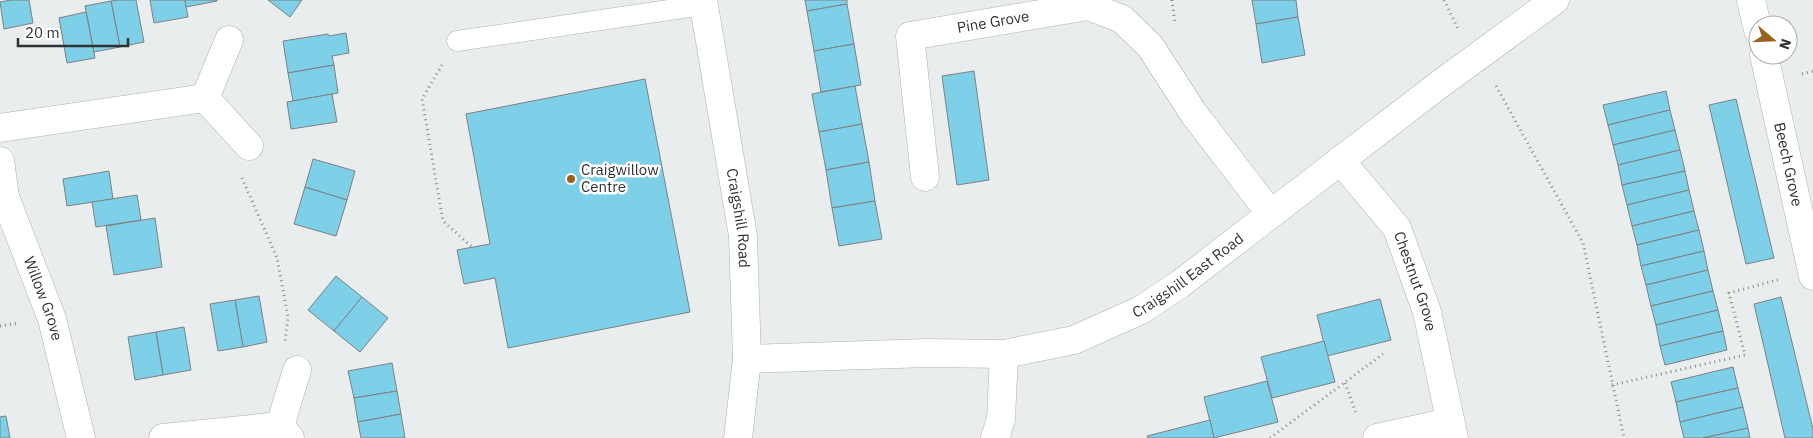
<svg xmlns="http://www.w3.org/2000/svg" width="1813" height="438" font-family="'IBM Plex Sans',sans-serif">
<rect width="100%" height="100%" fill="#e9edee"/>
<g fill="#7ed0e8" stroke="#7d8182">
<path d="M11,0H29L33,23L4,29L0,2Z"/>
<path d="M118,0H136L144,42L120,47L111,1Z"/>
<path d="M150,0H185L188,17L154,23Z"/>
<path d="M185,0H217V1L186,7Z"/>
<path d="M268,0H302L290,17Z"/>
<path d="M805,0H847V4L807,11Z"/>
<path d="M1252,0H1296L1298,17L1256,24Z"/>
<path d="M111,1L120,47L94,52L85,6Z"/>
<path d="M847,4L854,44L814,51L807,11Z"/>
<path d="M86,12L95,58L67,63L59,18Z"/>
<path d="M1298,17L1305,55L1262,63L1256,24Z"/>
<path d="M346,33L349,53L332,56L334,65L288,73L283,41L328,34L329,36Z"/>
<path d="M854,44L861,85L821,92L814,51Z"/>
<path d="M334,65L338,93L293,101L288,73Z"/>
<path d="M974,71L989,180L957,185L942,76Z"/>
<path d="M645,79L690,312L508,348L495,278L464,284L457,250L490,244L466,114Z"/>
<path d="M855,86L862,124L819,132L812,94Z"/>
<path d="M1666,91L1670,110L1608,125L1603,105Z"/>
<path d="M332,94L337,122L291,129L287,102Z"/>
<path d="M1736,99L1774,258L1746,264L1709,105Z"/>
<path d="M1670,110L1675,130L1613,145L1608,125Z"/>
<path d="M862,124L869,162L826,170L819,132Z"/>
<path d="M1675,130L1680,150L1618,165L1613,145Z"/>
<path d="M1680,150L1685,171L1622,185L1618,165Z"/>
<path d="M313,159L355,171L347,200L305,187Z"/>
<path d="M869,162L875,201L832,208L826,170Z"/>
<path d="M109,171L113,199L67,206L63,179Z"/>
<path d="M1685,171L1689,190L1627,205L1622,185Z"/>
<path d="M305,187L347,200L336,236L294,224Z"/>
<path d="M1689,190L1694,211L1632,226L1627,205Z"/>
<path d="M137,195L141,220L96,227L92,202Z"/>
<path d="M875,201L882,239L839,246L832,208Z"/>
<path d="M1694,211L1699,230L1637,245L1632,226Z"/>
<path d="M155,218L162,267L114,275L106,226Z"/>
<path d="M1699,230L1704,251L1641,266L1637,245Z"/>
<path d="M1704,251L1708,270L1646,285L1641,266Z"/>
<path d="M1708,270L1713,291L1651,306L1646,285Z"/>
<path d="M336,276L362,297L334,331L308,310Z"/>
<path d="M1713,291L1718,310L1656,325L1651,306Z"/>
<path d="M259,296L267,342L243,347L235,300Z"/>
<path d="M362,297L388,318L360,352L334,331Z"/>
<path d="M1781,297L1813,429V438H1785L1754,304Z"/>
<path d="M1380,299L1391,340L1327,356L1317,315Z"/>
<path d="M235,300L243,347L218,351L210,304Z"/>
<path d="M1718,310L1723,331L1660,346L1656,325Z"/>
<path d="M184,327L191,370L163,375L156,332Z"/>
<path d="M1723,331L1727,350L1665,365L1660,346Z"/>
<path d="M156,332L163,375L135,380L128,337Z"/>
<path d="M1324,341L1335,382L1272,398L1261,357Z"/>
<path d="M392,363L397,391L354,398L348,371Z"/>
<path d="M1733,367L1738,388L1676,402L1671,382Z"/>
<path d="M1267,381L1278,422L1214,438L1204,397Z"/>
<path d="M1738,388L1743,407L1680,422L1676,402Z"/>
<path d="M397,391L401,414L358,422L354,398Z"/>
<path d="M1743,407L1748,428L1703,438H1684L1680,422Z"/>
<path d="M401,414L405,438H361L358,422Z"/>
<path d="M6,416L10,438H0V417Z"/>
<path d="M1210,420L1214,438H1148L1147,436Z"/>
<path d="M1748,428L1750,438H1703Z"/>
</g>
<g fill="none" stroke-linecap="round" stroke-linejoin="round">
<defs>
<path id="lane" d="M457,41L703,5"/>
<g id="street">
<path d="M1751,0L1758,30"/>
<path id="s1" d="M1764,55L1813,276"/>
<path d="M205,98L229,40"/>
<path d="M0,128L205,98L249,146"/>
<path id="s2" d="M1340,160L1397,228L1427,312L1454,438"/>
<path id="s3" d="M0,161L5,197L52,319L81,438"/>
<path id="s4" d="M925,177L910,36L1088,6L1122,19L1150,46L1194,114L1270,213"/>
<path id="s5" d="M747,359L927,353L1004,354L1074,340L1141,310L1180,284L1440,84L1555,0"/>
<path d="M280,426L297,370"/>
<path d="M163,438L280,426L290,438"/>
<path d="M995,438L1001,419L1004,354"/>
<path d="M1377,438L1450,422"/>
</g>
<g id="secondary">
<path id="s6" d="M703,0L743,236L747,359L738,438"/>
</g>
</defs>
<use href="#lane" stroke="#adb1b2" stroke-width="21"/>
<use href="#street" stroke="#adb1b2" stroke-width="29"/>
<use href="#secondary" stroke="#adb1b2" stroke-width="29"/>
<g stroke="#888a8b" stroke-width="3" stroke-dasharray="1 4" stroke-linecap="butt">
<path d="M1172,0L1175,24"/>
<path d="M1444,0L1459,31"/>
<path d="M442,65L422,99L443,221L472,247"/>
<path d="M1802,74L1813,71"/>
<path d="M1496,86L1583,243L1624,438"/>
<path d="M242,178L277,258L288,317L285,341"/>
<path d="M0,326L19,323"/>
<path d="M1345,383L1356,413"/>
<path d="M1612,385L1745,355L1729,293L1781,279"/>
<path d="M1270,438L1383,354"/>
</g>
<use href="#lane" stroke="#fff" stroke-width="20"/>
<use href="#street" stroke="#fff" stroke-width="28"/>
<use href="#secondary" stroke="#fff" stroke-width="28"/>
</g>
<circle fill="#9a611d" stroke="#fff" stroke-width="2" cx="571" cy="179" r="5"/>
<g text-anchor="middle" stroke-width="5" stroke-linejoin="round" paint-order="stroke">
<g font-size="15" fill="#303132" stroke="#fff">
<text dy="5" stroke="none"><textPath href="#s4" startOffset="226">Pine Grove</textPath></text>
<text dy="5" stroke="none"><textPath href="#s1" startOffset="112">Beech Grove</textPath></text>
<text dy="5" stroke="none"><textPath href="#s6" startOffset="221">Craigshill Road</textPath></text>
<text dy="5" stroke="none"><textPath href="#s5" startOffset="460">Craigshill East Road</textPath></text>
<text dy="5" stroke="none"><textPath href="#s2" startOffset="145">Chestnut Grove</textPath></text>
<text dy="5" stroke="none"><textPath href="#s3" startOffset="145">Willow Grove</textPath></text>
</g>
<g font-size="15" fill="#303132" stroke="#fff" text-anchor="start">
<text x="581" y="175">Craigwillow<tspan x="581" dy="17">Centre</tspan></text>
</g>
</g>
<g transform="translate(1773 40) rotate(109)"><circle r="24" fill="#ffffff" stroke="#acadad"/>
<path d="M0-4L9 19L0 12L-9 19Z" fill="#9a611d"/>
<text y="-8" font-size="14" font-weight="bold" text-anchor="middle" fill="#303132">N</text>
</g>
<path d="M18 38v8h110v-8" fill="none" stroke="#303132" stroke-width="2.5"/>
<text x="25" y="38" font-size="15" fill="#303132" stroke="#ffffff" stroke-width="4" paint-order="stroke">20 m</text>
</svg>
